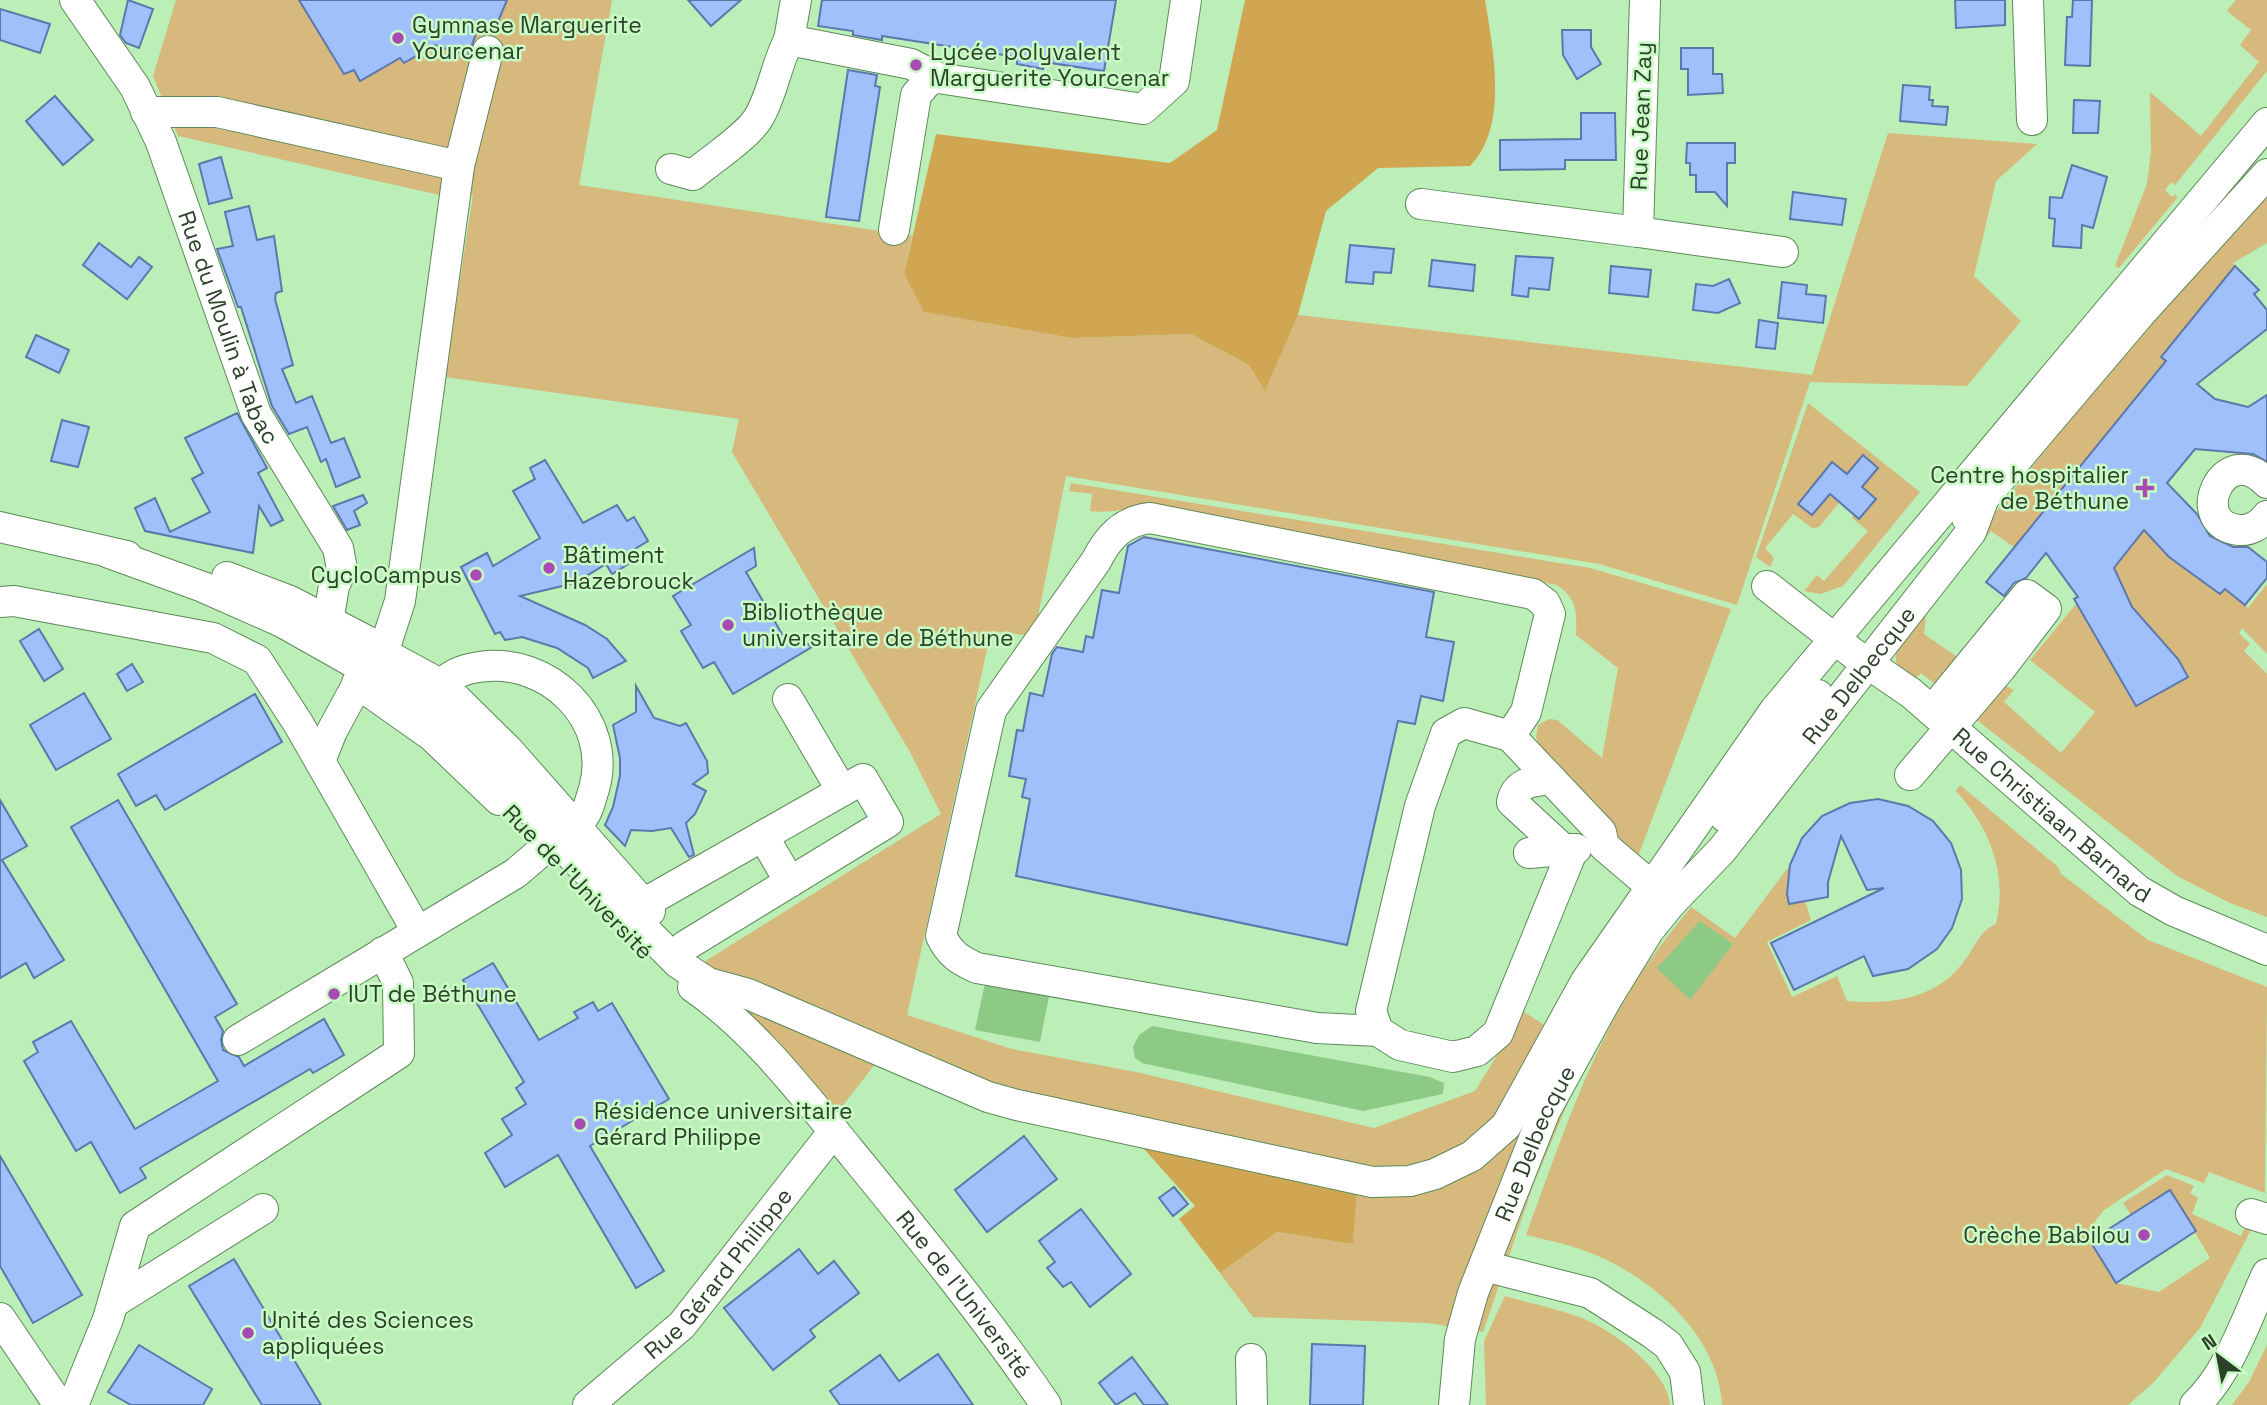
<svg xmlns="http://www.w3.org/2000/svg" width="2267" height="1405" font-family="'Space Grotesk',sans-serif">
<rect width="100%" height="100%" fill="#bceeb7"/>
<g fill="#d7b87d">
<path d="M176,0H612L579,185L912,236L904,274L925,312L1072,338L1191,334L1249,365L1265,390L1298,315L1812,375L1888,133L2037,144L1996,181L1974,276L2021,321L1967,386L1810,382L1737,605L1599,564L1066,476L1034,636L991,631L907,1015L1012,1049L1136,1072L1374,1128L1475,1091L1524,1012L1589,1053L1534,1183L1483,1332L1428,1323L1253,1317L1220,1273L1277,1232L1353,1244L1357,1194L879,1059L837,1113L704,962L941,814L910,752L732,452L739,419L445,377L473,195L444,196L178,136L153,76Z"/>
<path d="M2236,0H2267V71L2175,185L2171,182L2165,190L2172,197L2176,194L2177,198L2119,268L2115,266L2147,184L2151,152L2150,92L2201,136L2259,62L2240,45L2251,30L2227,11Z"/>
<path d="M2267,190V243L2233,263L2235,266L2161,356L2166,361L2014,547L1991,531L1926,614L1924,634L1963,661L1940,688L1921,673L1912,682L1896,669V651L1982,529L2087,399Z"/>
<path d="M1808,403L1920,492L1843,586L1820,594L1804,591L1817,575L1824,581L1868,531L1852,518L1854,515L1860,519L1876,500L1862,487L1878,468L1863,455L1847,474L1832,462L1799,504L1812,515L1830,494L1839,503L1819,527L1812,528L1793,514L1765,548L1774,558L1770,567L1756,557Z"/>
<path d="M1071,483L1590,568L1731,609L1637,859L1619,841L1617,831L1544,758L1536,737L1538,725L1549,719L1557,720L1602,758L1618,668L1576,635C1577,611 1577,599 1557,585L1154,508C1132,507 1111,514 1090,511L1092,494L1069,491Z"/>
<path d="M2136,522L2169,558L2220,594L2225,589L2248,608L2267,584V654L2242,628L2239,633L2250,644L2244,651L2267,674V917L2230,903L2177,876L1969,714L1996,681L2014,690L2004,702L2061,753L2095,712L2030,660L2076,604L2136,705L2188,677L2178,659L2132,608L2130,609V603L2108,556L2121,559L2132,546L2127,541Z"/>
<path d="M1960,785L2058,867L2061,874L2148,940L2267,987L2265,1193L2209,1172L2204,1183L2166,1169L2104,1210L2089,1229L2094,1238L2090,1242L2116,1283L2159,1292L2210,1258L2170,1190L2131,1215L2123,1203L2167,1175L2194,1186L2190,1193L2198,1198L2192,1214L2241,1236L2249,1219L2255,1222L2200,1328L2154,1382L2128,1405H1722C1719,1335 1650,1275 1588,1252C1568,1244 1546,1240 1526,1235C1553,1162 1578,1086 1615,1017C1636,977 1663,941 1691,907L1735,938L1790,865L1789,904L1805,901L1811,920L1767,942L1792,997L1837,976L1847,1001C1891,1005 1938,999 1965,960C1975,947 1980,930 1996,924C2008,874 1990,828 1956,791Z"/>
<path d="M1505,1296C1529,1303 1555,1308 1579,1317C1610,1328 1668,1370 1670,1405H1486L1484,1341Z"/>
<path d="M2267,1345V1405H2232L2249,1382Z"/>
</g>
<g fill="#d1a652">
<path d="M1245,0H1485C1493,49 1509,127 1470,166L1378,168L1326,211L1298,315L1265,391L1249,365L1191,334L1072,338L924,312L904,274L936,134L1170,163L1217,130Z"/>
<path d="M1136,1140L1357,1194L1353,1244L1277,1232L1220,1273L1179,1219L1195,1206Z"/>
</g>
<g fill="#8cca86">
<path d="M1700,921L1733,944L1690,1000L1657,968Z"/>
<path d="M985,983L1049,996L1040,1042L975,1030Z"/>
<path d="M1152,1026L1430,1077L1444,1083L1443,1094L1363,1111L1142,1063L1135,1058L1133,1047L1139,1035Z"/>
</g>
<g fill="#a0c0fb" stroke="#5b78ad" stroke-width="2">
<path d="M128,0L153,9L139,48L126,43L120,35Z"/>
<path d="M299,0H507L494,31L478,28L468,56L435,45L404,63L400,58L360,81L354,70L344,74Z"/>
<path d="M688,0H741L711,26Z"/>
<path d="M822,0H1116L1104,71L1044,62L1043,69L1017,64V57L882,36V40L853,35V31L818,26Z"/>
<path d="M1955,0H2005V25L1956,28Z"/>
<path d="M2073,0H2092L2090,66L2065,65L2067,17H2072Z"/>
<path d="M0,9L50,24L40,53L0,40Z"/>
<path d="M1562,30H1591V47L1601,64L1577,79L1563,55Z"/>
<path d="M1681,48H1713V74H1722L1723,93L1688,95V69H1681Z"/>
<path d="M848,70L877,75L875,86L880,87L859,221L826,217Z"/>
<path d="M1903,85L1930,87L1929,100H1933L1932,106L1948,107L1946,125L1900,121Z"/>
<path d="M55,96L93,140L63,165L26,121Z"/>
<path d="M2074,100L2100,101L2098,133H2073Z"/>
<path d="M1581,113H1615L1616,160H1565V169L1500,170V140L1581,139Z"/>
<path d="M1687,143H1735V163H1727V206L1715,192H1696V175H1690V163H1686Z"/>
<path d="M221,157L232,198L209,204L199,164Z"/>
<path d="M2072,165L2107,177L2093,228L2082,225L2081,248L2053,246L2055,219L2049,218L2050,197L2062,198Z"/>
<path d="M1793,192L1846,199L1842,225L1790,219Z"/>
<path d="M249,206L257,240L274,236L282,291L276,293L275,299L293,365L282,369L296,403L312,396L331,443L344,438L360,477L336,487L326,459L321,462L307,427L289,434L272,406L241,307H238L217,249L233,246L225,212Z"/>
<path d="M99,243L131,267L139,257L152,267L127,299L83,265Z"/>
<path d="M1350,245L1394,249L1391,273L1374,272L1373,284L1346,282Z"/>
<path d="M1516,256L1553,258L1549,290L1529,288L1528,297L1512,295Z"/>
<path d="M1432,260L1475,265L1473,291L1429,286Z"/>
<path d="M1611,266L1651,270L1648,297L1609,293Z"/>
<path d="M2235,266L2259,290L2254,294L2267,310V329L2197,384L2215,399L2248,407L2267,395V462L2253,454L2195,449L2167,483L2197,514L2210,536L2233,547H2248L2267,562V578L2245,605L2225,589L2220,594L2169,557L2144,530L2114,568L2132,607L2178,659L2188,677L2136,706L2074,599L2078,597L2046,553L2026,578L2014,583L2004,596L1986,582L2166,361L2161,357Z"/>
<path d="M1729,279L1740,303L1718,313L1693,310L1696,284L1713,286Z"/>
<path d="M1782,282L1807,285L1806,294L1826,296L1823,323L1778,318Z"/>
<path d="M1759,320L1778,323L1775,349L1756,347Z"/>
<path d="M36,335L69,350L59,373L26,357Z"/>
<path d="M237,413L267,468L258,473L283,520L271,526L259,506L253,553L145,531L135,508L155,498L170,532L210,512L192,479L203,473L185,438Z"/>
<path d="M62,420L89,427L78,467L51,461Z"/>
<path d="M1863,455L1878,468L1862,487L1876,499L1859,519L1830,494L1812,515L1798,504L1832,462L1847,474Z"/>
<path d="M545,460L583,523L617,505L627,521L634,517L648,541L625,555L630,563L612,574L606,564L575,583L520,596L585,625L607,639L626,661L593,678L588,668L557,648L522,637L505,640L500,632L495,634L461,567L487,553L493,566L540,538L513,491L535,479L530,468Z"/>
<path d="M363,495L367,503L354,511L360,525L347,530L333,506Z"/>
<path d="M1144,537L1434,592L1426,637L1454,642L1443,701L1421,696L1415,724L1398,721L1347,945L1016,876L1030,799L1022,797L1026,779L1009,776L1017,730L1023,731L1030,693L1043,696L1052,654L1057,647L1083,652L1086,636L1093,638L1102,590L1119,593L1128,546Z"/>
<path d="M754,548L756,566L746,572L786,641L796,636L812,647L733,694L714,662L703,668L681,631L691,625L673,596Z"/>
<path d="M39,629L63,669L44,681L20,641Z"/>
<path d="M132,664L143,682L127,691L117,674Z"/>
<path d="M636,686L654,718L680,726L686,723L707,761L708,773L693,784L706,791L695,814L686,823L694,855L689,857L671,828L652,831L631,830L625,846L605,825L613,807L620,776V758L613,725L636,712Z"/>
<path d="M84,693L111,739L56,770L30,725Z"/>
<path d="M255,694L282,742L165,810L156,795L136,806L118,774Z"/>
<path d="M1878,799L1908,806L1933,821L1951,843L1961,870L1962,899L1952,928L1937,949L1908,969L1873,976L1864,956L1794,990L1771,943L1884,888L1867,890L1841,836L1828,882V897L1789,904L1787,894L1790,865L1802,838L1822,816L1850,803Z"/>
<path d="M0,800L27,846L2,860L64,960L34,978L26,963L0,978Z"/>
<path d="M118,800L237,1004L215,1017L223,1031L221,1040L223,1050L239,1057L244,1066L324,1019L344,1055L313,1073L310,1069L140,1168L146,1178L120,1193L91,1142L76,1151L47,1101L24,1061L38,1052L33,1042L71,1021L135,1129L218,1081L71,827Z"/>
<path d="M493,963L539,1040L578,1018L574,1012L593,1002L598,1011L612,1003L669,1099L590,1146L664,1271L636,1288L558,1155L505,1187L485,1153L512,1135L502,1119L526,1104L516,1088L524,1082L463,980Z"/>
<path d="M1024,1136L1057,1179L987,1232L955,1190Z"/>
<path d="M0,1156L82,1295L33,1323L0,1266Z"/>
<path d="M1174,1187L1188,1204L1173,1216L1159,1198Z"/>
<path d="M2170,1190L2196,1231L2116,1283L2090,1241Z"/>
<path d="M1081,1209L1131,1274L1090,1307L1071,1282L1063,1287L1047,1268L1055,1262L1039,1241Z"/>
<path d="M799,1249L818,1274L834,1261L859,1293L810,1330L815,1337L773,1370L724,1308Z"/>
<path d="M234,1259L306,1380L321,1405H262L189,1286Z"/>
<path d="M1312,1344L1365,1346L1363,1405H1310Z"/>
<path d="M139,1345L212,1389L203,1405H131L108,1392Z"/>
<path d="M938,1354L973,1405H840L830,1391L880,1355L899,1381Z"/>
<path d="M1132,1357L1168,1405H1144L1135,1393L1116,1405L1099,1383Z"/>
</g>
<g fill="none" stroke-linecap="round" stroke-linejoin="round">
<defs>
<g id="minor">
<path id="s1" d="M75,0L135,87L161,142L256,414L338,548L342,569L334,586L325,640"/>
<path d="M1645,0L1638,232L1783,252"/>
<path d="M2028,0L2032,120"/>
<path d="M789,40L796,0"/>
<path d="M146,112H217L459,166"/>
<path d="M671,169L693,175C711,160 748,136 759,117C773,93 776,64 789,40L911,64L938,78"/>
<path d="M1421,204L1638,232"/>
<path d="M894,230L916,95L929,80L938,78L1143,109L1174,81L1186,0"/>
<path d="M2267,483C2223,437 2186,525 2239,530C2250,531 2260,525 2267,516"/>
<path d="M1967,518L2140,314L2267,174"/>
<path d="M0,527L127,556"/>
<path d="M109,553L203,587L282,622L415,697L444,719L494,767L563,847L678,963L708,983L748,994L988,1097L1017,1105L1372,1182L1410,1181L1435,1174L1472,1156L1506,1126L1586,981L1775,710L2267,123"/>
<path d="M227,577L290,601L367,641L383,653L442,685L509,751L650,911"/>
<path id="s2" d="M1767,586L1854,654L1911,693L2139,891L2174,911L2267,950"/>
<path d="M0,602L14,601L213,638L257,660L298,723L417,931"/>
<path d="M357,683L432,736L499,800"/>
<path d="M442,685C451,673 465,669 479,667C547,656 614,719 594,789C589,804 588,816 575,825"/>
<path d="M788,699L842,791"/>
<path d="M320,761L332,731L358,683L383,653L400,601L459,166L488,51"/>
<path d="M1910,775L2001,668L2046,609L2027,595L1932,711"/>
<path d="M1551,779C1533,781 1516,782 1512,802L1564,850"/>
<path d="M1725,817L1759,768L1818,695"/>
<path d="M763,836L790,882"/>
<path d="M1573,849L1498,1033L1477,1051L1453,1057L1400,1045L1378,1031L1317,1028L977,968C959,960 950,954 941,936L991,710L1096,561C1108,537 1123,521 1150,518L1533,594L1545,603L1550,614L1526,712L1510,736L1601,832L1604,846L1671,903"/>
<path d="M1529,853L1576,849"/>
<path d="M643,904L863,779L888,822L685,946"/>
<path id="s3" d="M693,987C755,1030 803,1094 851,1152C918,1234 986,1317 1046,1405"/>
<path d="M1378,1031L1371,1011L1420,806L1446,733L1464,723L1510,736"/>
<path d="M238,1040L516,873L545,848"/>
<path d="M2251,1214L2267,1219"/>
<path d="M1484,1266L1590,1293L1652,1333L1668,1345L1685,1372L1689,1405"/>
<path d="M113,1303L263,1209"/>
<path d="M0,1318L59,1405"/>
<path d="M1251,1359L1252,1405"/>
<path d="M73,1405L108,1319L135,1226L399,1053L398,983L383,952"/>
<path id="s4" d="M588,1405L682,1325L834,1131"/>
<path id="s5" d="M1454,1405L1460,1339L1473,1293L1545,1111L1606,1000L1649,930L1671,903L1722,850L1971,532L1982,503"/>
<path d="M2195,1405C2230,1372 2247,1317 2267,1274"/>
</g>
</defs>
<use href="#minor" stroke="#5c8a58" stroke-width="32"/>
<use href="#minor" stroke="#fff" stroke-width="30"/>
</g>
<g fill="#a74ab4" stroke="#c9fbc4" stroke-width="2.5">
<circle cx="398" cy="38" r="7"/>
<circle cx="916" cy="65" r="7"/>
<path d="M2141.5 477.5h7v7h7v7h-7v7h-7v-7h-7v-7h7z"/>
<circle cx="549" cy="568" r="7"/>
<circle cx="476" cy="575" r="7"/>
<circle cx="728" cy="625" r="7"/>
<circle cx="334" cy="994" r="7"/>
<circle cx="580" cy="1124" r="7"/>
<circle cx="2144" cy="1235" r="7"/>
<circle cx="248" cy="1333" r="7"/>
</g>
<g text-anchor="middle" stroke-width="5" stroke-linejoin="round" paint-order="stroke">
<g font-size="23" fill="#2c402a" stroke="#c9fbc4" text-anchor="start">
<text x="412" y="33">Gymnase Marguerite<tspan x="412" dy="26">Yourcenar</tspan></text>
<text x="930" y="60">Lycée polyvalent<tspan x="930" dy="26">Marguerite Yourcenar</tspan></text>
<text x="2129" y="483" text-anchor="end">Centre hospitalier<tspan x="2129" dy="26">de Béthune</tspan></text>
<text x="563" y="563">Bâtiment<tspan x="563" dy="26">Hazebrouck</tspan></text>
<text x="462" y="583" text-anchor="end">CycloCampus</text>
<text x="742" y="620">Bibliothèque<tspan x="742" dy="26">universitaire de Béthune</tspan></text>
<text x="348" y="1002">IUT de Béthune</text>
<text x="594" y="1119">Résidence universitaire<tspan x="594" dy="26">Gérard Philippe</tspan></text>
<text x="2130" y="1243" text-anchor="end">Crèche Babilou</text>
<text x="262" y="1328">Unité des Sciences<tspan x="262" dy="26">appliquées</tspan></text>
</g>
<g font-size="23" fill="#2c402a" stroke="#c9fbc4">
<text transform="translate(1641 116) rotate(-88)" y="8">Rue Jean Zay</text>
<text dy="8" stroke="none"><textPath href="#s1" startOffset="364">Rue du Moulin à Tabac</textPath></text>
<text dy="8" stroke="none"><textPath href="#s5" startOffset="849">Rue Delbecque</textPath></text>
<text dy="8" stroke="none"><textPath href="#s2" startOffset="366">Rue Christiaan Barnard</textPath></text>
<text transform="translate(578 882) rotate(46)" y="8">Rue de l'Université</text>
<text dy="8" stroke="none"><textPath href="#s5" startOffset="276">Rue Delbecque</textPath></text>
<text dy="8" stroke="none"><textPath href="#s4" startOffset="186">Rue Gérard Philippe</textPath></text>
<text dy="8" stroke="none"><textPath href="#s3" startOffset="411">Rue de l'Université</textPath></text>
</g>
</g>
<g transform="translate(2218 1356) rotate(328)" stroke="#c9fbc4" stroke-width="5" paint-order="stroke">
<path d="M0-5L12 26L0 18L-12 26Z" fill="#2c402a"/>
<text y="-10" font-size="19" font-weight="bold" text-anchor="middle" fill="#2c402a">N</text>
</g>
</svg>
